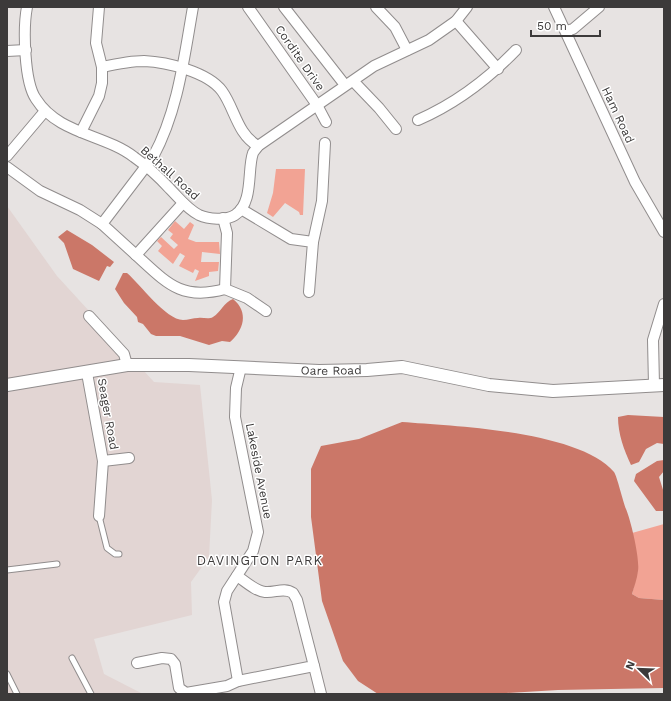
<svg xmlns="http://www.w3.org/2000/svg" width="671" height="701" font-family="'Work Sans',sans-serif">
<rect width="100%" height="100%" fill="#e7e3e2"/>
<path fill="#e2d5d3" d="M7,206L57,276L154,382L200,385L212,500L209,557L191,582L192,615L94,639L104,674L143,694H7Z"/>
<g fill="#f2a394">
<path d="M276,169H305L303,215H300L299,212L285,203L273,217L267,213L273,193Z"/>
<path d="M175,221L184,229L190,222L194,225L188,239L196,242H219L220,254L202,252L201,262H219L218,271L209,272V276L195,281L199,271L195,269L193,273L179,266L185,256L180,253L173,264L158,251L162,246L157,241L161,237L174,249L178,245L170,238L173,234L168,230Z"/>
<path d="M664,524V600L639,598L632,594L638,569L632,533Z"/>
</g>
<g fill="#cb7768">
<path d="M67,230L92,245L114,262L110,267L107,266L99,281L73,269L64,243L58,237Z"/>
<path d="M123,273H127C140,284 166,320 183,320C188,320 193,318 198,318C203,317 208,320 213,317C221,312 224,302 233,299C249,312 244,330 230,342L222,341L209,345L180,336H156L151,334L143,324L138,322L137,317L124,303L115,289Z"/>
<path d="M628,415L664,417V444L657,443L646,449L639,462L631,465C624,450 618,434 618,417Z"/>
<path d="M402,422C455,426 579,431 614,472C617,476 623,502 626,509C631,521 640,559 638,571C637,579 634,587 632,594L639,598L664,600V688L558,690L490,694H378L358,681L343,661L322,601L311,517V469L321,446L359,439Z"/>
<path d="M664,460V471L659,477L664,493V511H656L634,481L636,474L657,461Z"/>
</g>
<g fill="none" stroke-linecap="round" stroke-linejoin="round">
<defs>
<g id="service">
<path d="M99,516L107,548L115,554H119"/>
<path d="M7,570L57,564"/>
<path d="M72,658L91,694"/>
<path d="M7,674L17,694"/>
</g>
<g id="minor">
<path d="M27,7C23,28 24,82 36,99C58,134 104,134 134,157C147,166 159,177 170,189C179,198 187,209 199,215C208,219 226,221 235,215C254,203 247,169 253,153C254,151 257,148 258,146L374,66L429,40L456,21L467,7"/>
<path d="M248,7L317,105L326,122"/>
<path d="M284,7L345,85"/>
<path d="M376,7L395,27L407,50"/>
<path d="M554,7L635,182L664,232"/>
<path d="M456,21L498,69"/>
<path d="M566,31L573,29L599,7"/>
<path d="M7,51L26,50"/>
<path d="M102,67C116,64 130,61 144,61C167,62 208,72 222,91C235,109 237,134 258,146"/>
<path d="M356,84L379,108L396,129"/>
<path d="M418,120C457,103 487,80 516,50"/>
<path d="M81,132L99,96L102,83V67L96,43L99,7"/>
<path d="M7,156L45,111"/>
<path d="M7,167L40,191L80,210L102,224"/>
<path d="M183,203L136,255L102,224L153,157C178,111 184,58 193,7"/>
<path d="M241,209L291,239L313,242L309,292"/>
<path d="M223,218L227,233L225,289L247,298L266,311"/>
<path d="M313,242L322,201L325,143"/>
<path d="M136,255C167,283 181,301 225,289"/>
<path d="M89,316L124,354L127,365"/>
<path d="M87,373L103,461L99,516"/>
<path d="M654,385L653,340L664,304"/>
<path d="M103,461L129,458"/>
<path d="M137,663L162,658L171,659L175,664L179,688L186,693L227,686L238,681L314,666L297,600L293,593C284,587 275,593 265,592C255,591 245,581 237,576"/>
<path d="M314,666L321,694"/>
<path d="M238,681L224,602L227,591L253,551L258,532L235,417L236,388L241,367"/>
</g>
<g id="tertiary">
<path id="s1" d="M7,385L127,365H189L319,371L367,370L402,367L489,385L553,391L664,385"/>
</g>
</defs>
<use href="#service" stroke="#918d8d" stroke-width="7"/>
<use href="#minor" stroke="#918d8d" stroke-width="12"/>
<use href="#tertiary" stroke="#918d8d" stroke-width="14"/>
<use href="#service" stroke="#fff" stroke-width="5"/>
<use href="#minor" stroke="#fff" stroke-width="10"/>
<use href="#tertiary" stroke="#fff" stroke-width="12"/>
</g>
<g text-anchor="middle" stroke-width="3" stroke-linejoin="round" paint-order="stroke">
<g font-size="12" fill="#3c3a3a" stroke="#fff">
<text transform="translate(300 58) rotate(55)" y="4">Cordite Drive</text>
<text transform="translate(618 115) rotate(65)" y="4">Ham Road</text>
<text transform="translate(170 173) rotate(42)" y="4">Bethall Road</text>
<text dy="4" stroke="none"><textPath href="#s1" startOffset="326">Oare Road</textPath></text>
<text transform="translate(108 414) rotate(80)" y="4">Seager Road</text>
<text transform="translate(259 471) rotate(79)" y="4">Lakeside Avenue</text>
</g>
<g font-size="13" letter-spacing="1" fill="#3c3a3a" stroke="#fff">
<text x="260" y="565">DAVINGTON PARK</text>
</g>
</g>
<rect width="671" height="701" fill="none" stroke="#3c3a3a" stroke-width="16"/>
<g transform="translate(639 669) rotate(293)" stroke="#ffffff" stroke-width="3" paint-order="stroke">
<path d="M0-3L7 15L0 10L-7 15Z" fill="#3c3a3a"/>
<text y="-6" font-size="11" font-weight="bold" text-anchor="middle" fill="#3c3a3a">N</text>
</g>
<path d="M531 30v6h69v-6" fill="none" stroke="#3c3a3a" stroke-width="2"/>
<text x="537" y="30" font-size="12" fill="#3c3a3a" stroke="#ffffff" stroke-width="3" paint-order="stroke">50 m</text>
</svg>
